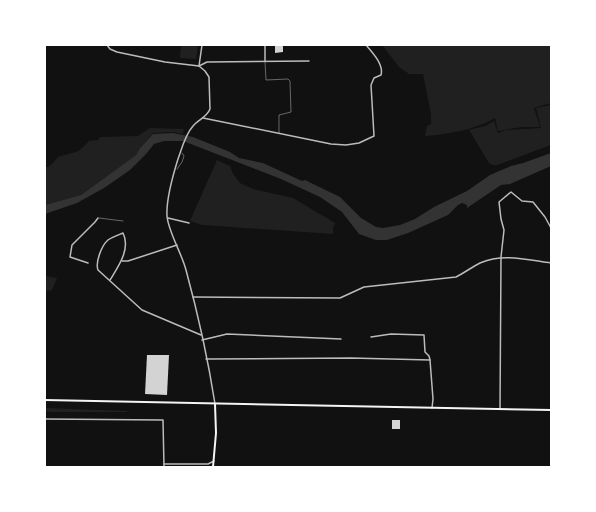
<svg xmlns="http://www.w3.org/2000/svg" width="596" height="512" font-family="'Sofia Sans Condensed',sans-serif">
<rect width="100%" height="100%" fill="#111"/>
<g fill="#202020">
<path d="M181,45H198L196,59L180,58Z"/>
<path d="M382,45H551V103L534,108L540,127H522L498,131L495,118C474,130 449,134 425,136L427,126L431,124V114L423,74H409L399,67Z"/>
<path d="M551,105V145L497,165H493L489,163L469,130L485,126L494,121L498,133L506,130L541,128L536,108Z"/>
<path d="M150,128L184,129L183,134L173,132L153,133L140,148L136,155L81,195L45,205V167H48L52,164L58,157L79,151L89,141L98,140L100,137L138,136Z"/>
<path d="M217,160L230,166L233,174L240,183L253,189L293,198L335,223L333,228V234L202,225L190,221Z"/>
<path d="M45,276L57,278L52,290L46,291L45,294Z"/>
<path d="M45,408L127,411V412H51L45,411Z"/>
</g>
<path fill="#333" d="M173,133L193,137L230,152L239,158L263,163L302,181L305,180L340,197L361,218L376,227L383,228L400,225L415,219L434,207L467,191L490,175L511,166L523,163L551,153V166L510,184L501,185L467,208V205L462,203L458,205L448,215L408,233L387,240H376L359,234L342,212L320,197L281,179L183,141H164L154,144L146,154L130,170L104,188L77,203L45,214V205L81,195L136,155L140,148L153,134Z"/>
<g fill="#d3d3d3">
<path d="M275,45H283V52L275,53Z"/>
<path d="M147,355H169L167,395L145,394Z"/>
<rect x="392" y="420" width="8" height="9"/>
</g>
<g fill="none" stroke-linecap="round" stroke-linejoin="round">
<g stroke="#bcbcbc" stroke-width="0.5">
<path d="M265,62L266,80L288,79L290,81L291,112L279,115V133"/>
<path d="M177,169L182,162L184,156L182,153"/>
<path d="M99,218L123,221"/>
</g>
<g stroke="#bcbcbc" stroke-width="1.5">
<path d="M265,61V45"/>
<path d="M199,66L207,62L309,61"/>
<path d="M199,66L202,45"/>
<path d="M203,118L331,144L346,145L359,143L374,136L371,85L374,78L381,75C384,65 373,53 366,45"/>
<path d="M168,218L189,223"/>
<path d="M122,261H128L177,245"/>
<path d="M88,263L70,257L72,245L95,222L98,218"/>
<path d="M110,280C118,267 131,249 123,233C118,235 112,237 108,240C102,245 95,262 98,270L142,310L201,335"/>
<path d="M193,297L340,298L364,287L456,277C464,273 472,267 480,263C503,253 528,260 551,263"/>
<path d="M371,337L391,334L424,335L425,352L429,356L430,360L433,399L432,408"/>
<path d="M202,340L227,334L341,339"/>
<path d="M206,359L351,358L430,360"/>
<path d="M500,409L501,257L504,230L501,219L499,202L511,192L522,201L533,202L545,217L551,228"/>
<path d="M45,419L163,420L164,467"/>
<path d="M164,464H208L214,461"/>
</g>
<path stroke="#bcbcbc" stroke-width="1.5" d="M107,45L110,49L117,52L165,62L199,66L205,71L209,77L210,109C207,117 198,120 193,126C185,135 182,148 178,159C173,175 166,199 167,216C168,231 182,254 186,270C198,314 208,359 215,404"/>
<g stroke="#f5f5f5" stroke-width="2">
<path d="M45,400L551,410"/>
<path d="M213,467L216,433L215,404"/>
</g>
</g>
<rect width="596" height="512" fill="none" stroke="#ffffff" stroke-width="92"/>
</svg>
